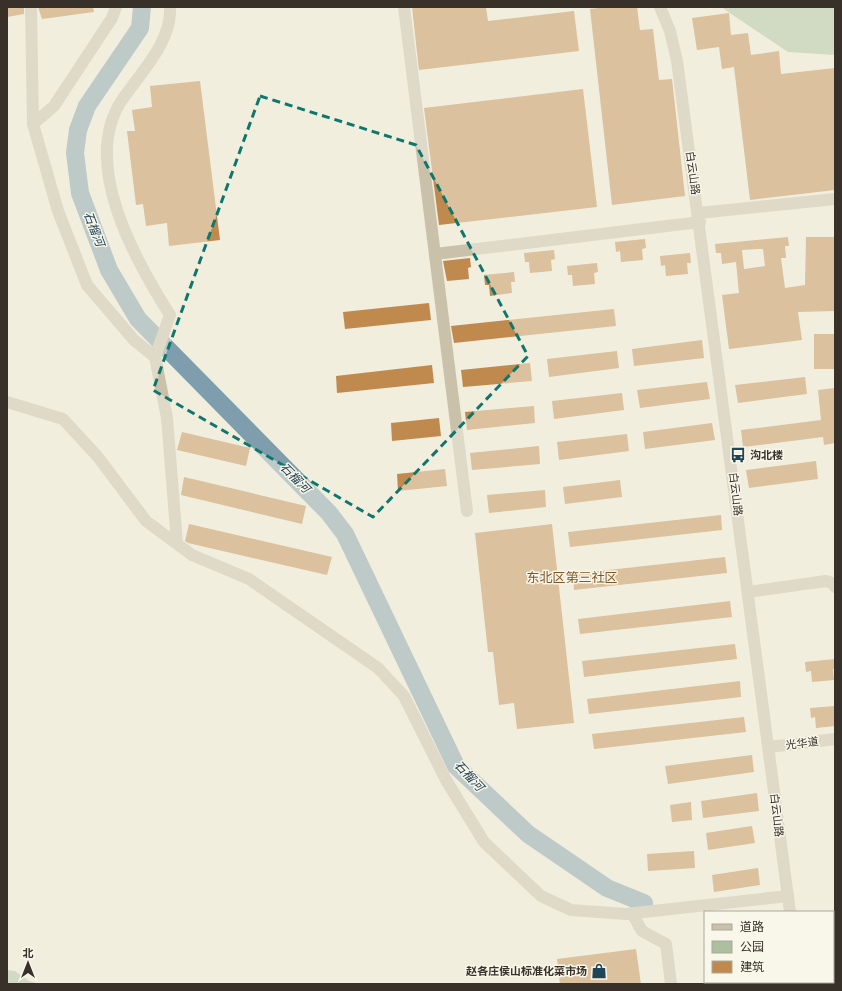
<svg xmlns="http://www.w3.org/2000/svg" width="842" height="991" font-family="'DejaVu Sans','Noto Sans SC',sans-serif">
<rect width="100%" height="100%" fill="#f1eede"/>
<g fill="#acc09f">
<path d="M721,7H835V55L788,52Z"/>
<path d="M7,970L15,971L29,981L40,984H7Z"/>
</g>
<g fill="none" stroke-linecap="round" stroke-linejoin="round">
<path stroke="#7e9ead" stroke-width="18" d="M142,7L140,28L87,106L78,130L75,153L80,193L109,270L138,319L329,513L345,534L456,766L528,834L607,888L644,903"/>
</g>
<g fill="#c0894e" fill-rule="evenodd">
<path d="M7,7H24V14L7,17Z"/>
<path d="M38,7H93L94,12L42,19Z"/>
<path d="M412,7H486L488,21L574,11L579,51L419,70Z"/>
<path d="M606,7H637L640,30L653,29L659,80L672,79L685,196L612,205L590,9Z"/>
<path d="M729,13L731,35L748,33L751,55L779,51L781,74L835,68V190L750,200L734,67L722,69L719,47L697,50L692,18Z"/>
<path d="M200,81L220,240L169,246L167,223L146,226L143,204L136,205L127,131H135L132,110L152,107L150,86Z"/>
<path d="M583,89L597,207L439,225L424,108Z"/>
<path d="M788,237L789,246H785L786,258H781L785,288L805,285L806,237H835V311L798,312L802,340L729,349L722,295L739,293L736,262L722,264L721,253H716L715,244ZM759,249H763L765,266L744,269L742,250Z"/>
<path d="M645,239L646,248L642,249L643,260L621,262L620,251L616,252L615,242Z"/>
<path d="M554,250L555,259L551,260L552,271L530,273L529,262H525L524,253Z"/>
<path d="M690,253L691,263H687L688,274L666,276L665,265L661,266L660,256Z"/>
<path d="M470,258L471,267L468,268L469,279L447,281L443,261Z"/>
<path d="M597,263L598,272L594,273L595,284L573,286L572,275H568L567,266Z"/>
<path d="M514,272L515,282H511L512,293L490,296L489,285H485L484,275Z"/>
<path d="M429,303L431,320L345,329L343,312Z"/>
<path d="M614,309L616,326L454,343L451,326Z"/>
<rect x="814" y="334" width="21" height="35"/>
<path d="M702,340L704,358L634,366L632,349Z"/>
<path d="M617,351L619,368L549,377L547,359Z"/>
<path d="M530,363L532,381L463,387L461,370Z"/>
<path d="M432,365L434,383L337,393L336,376Z"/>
<path d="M805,377L807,394L738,403L735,385Z"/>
<path d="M707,382L710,399L640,408L637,390Z"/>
<path d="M835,388V443L824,445L823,437L743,447L741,430L821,420L818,390Z"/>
<path d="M622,393L624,410L554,419L552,401Z"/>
<path d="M534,406L535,423L467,430L465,412Z"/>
<path d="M439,418L441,436L392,441L391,423Z"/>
<path d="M712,423L715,440L645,449L643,432Z"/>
<path d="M182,432L250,448L246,466L177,450Z"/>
<path d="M627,434L629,451L559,460L557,442Z"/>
<path d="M539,446L540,464L472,470L470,453Z"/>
<path d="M816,461L818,479L749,488L746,470Z"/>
<path d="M445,469L447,486L398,491L397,474Z"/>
<path d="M184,477L306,506L302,524L181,495Z"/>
<path d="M620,480L622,497L565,504L563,487Z"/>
<path d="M545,490L546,507L489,513L487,495Z"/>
<path d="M721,515L722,530L570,547L568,532Z"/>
<path d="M189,524L332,557L327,575L188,543L185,541Z"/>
<path d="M552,524L574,723L517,729L514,703L499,705L493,652H488L475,533Z"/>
<path d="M725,557L727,573L574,590L573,574Z"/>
<path d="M730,601L732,617L580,634L578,619Z"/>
<path d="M735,644L737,659L584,677L582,661Z"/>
<path d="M835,659V669H833L834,680L812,682L811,671L806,672L805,662Z"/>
<path d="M740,681L741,697L589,714L587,699Z"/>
<path d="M835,706V726L816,728L815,717L811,718L810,708Z"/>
<path d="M744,717L746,732L594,749L592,734Z"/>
<path d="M752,755L754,772L668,784L665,766Z"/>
<path d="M757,793L759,811L703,818L701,801Z"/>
<path d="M691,802L692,820L672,822L670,805Z"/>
<path d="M752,826L755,843L708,850L706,833Z"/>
<path d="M694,851L695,868L648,871L647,854Z"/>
<path d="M758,868L760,885L714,892L712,875Z"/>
<path d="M636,949L641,984H560L557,959Z"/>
</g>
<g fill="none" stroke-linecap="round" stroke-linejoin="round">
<g stroke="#c9c1aa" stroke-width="12">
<path d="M31,7L33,124"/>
<path d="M116,7L112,18L54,106L33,124L58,211L87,285L134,340L155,357"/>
<path d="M170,7C172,42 141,72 122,100C80,163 135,260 170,315L155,357L167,418L177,543"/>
<path d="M404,7L467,511"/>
<path d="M660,7L670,31L677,61L790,912"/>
<path d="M699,213L835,199"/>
<path d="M435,254L700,222"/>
<path d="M7,402L63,419L98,457L146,521L192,555L249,579L378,668L404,696L446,780L484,842L541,896L571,910L626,914L788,896"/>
<path d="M748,592L826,581L832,583L835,587"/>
<path d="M769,747L835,739"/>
<path d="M632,913L642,931L666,944L671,984"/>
<path d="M833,948H835"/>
<path d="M727,982V984"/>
<path d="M799,982L800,984"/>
</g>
</g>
<path d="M0 0H842V991H0ZM260,96L416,145L528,356L373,517L153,390Z" fill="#f1eede" fill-opacity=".55" fill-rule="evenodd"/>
<path fill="none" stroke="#0f766e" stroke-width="3" stroke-dasharray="8 5" stroke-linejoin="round" d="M260,96L416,145L528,356L373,517L153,390Z"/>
<defs>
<symbol id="bus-bare" viewBox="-9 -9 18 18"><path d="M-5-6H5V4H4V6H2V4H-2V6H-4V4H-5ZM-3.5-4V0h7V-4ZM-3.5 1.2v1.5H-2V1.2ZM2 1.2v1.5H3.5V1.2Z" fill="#214456" stroke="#f9f6ea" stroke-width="2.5" paint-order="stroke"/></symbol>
<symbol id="shop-bare" viewBox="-9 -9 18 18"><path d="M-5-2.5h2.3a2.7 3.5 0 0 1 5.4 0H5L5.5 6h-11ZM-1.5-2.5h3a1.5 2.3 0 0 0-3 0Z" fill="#214456" stroke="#f9f6ea" stroke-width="2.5" paint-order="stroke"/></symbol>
</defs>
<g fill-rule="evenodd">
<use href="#bus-bare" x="727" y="444" width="22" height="22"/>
<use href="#shop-bare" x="588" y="960" width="22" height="22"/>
</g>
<g text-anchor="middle" stroke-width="3" stroke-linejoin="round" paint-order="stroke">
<g font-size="11" fill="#37312a" stroke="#f9f6ea">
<text transform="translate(693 173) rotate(82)" y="4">白云山路</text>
<text transform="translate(736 494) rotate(83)" y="4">白云山路</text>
<text transform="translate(802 743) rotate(-7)" y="4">光华道</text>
<text transform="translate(777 815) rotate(83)" y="4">白云山路</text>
</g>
<g font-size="11" font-weight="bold" fill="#37312a" stroke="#f9f6ea" text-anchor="start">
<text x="750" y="459">沟北楼</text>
<text x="587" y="975" text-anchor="end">赵各庄侯山标准化菜市场</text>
</g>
<g font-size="12" font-style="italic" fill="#214456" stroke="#f9f6ea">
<text transform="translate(94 229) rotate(69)" y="4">石榴河</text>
<text transform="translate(295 478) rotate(45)" y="4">石榴河</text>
<text transform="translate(469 776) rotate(47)" y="4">石榴河</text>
</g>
<g font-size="13" fill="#825527" stroke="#f9f6ea">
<text x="572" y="582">东北区第三社区</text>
</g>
</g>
<rect width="842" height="991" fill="none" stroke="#37312a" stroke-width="16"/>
<rect x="704" y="911" width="130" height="72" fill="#f9f6ea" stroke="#aba79d"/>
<rect x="712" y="924" width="20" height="6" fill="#c9c1aa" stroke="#aba79d"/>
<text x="740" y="931" font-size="12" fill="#37312a">道路</text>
<rect x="712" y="941" width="20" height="12" fill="#acc09f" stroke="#aba79d"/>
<text x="740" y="951" font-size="12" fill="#37312a">公园</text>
<rect x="712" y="961" width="20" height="12" fill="#c0894e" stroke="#aba79d"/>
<text x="740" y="971" font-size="12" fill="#37312a">建筑</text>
<g transform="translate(28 963)" stroke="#f9f6ea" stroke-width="3" paint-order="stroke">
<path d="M0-3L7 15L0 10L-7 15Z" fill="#37312a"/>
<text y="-6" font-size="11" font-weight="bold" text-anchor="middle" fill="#37312a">北</text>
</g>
</svg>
